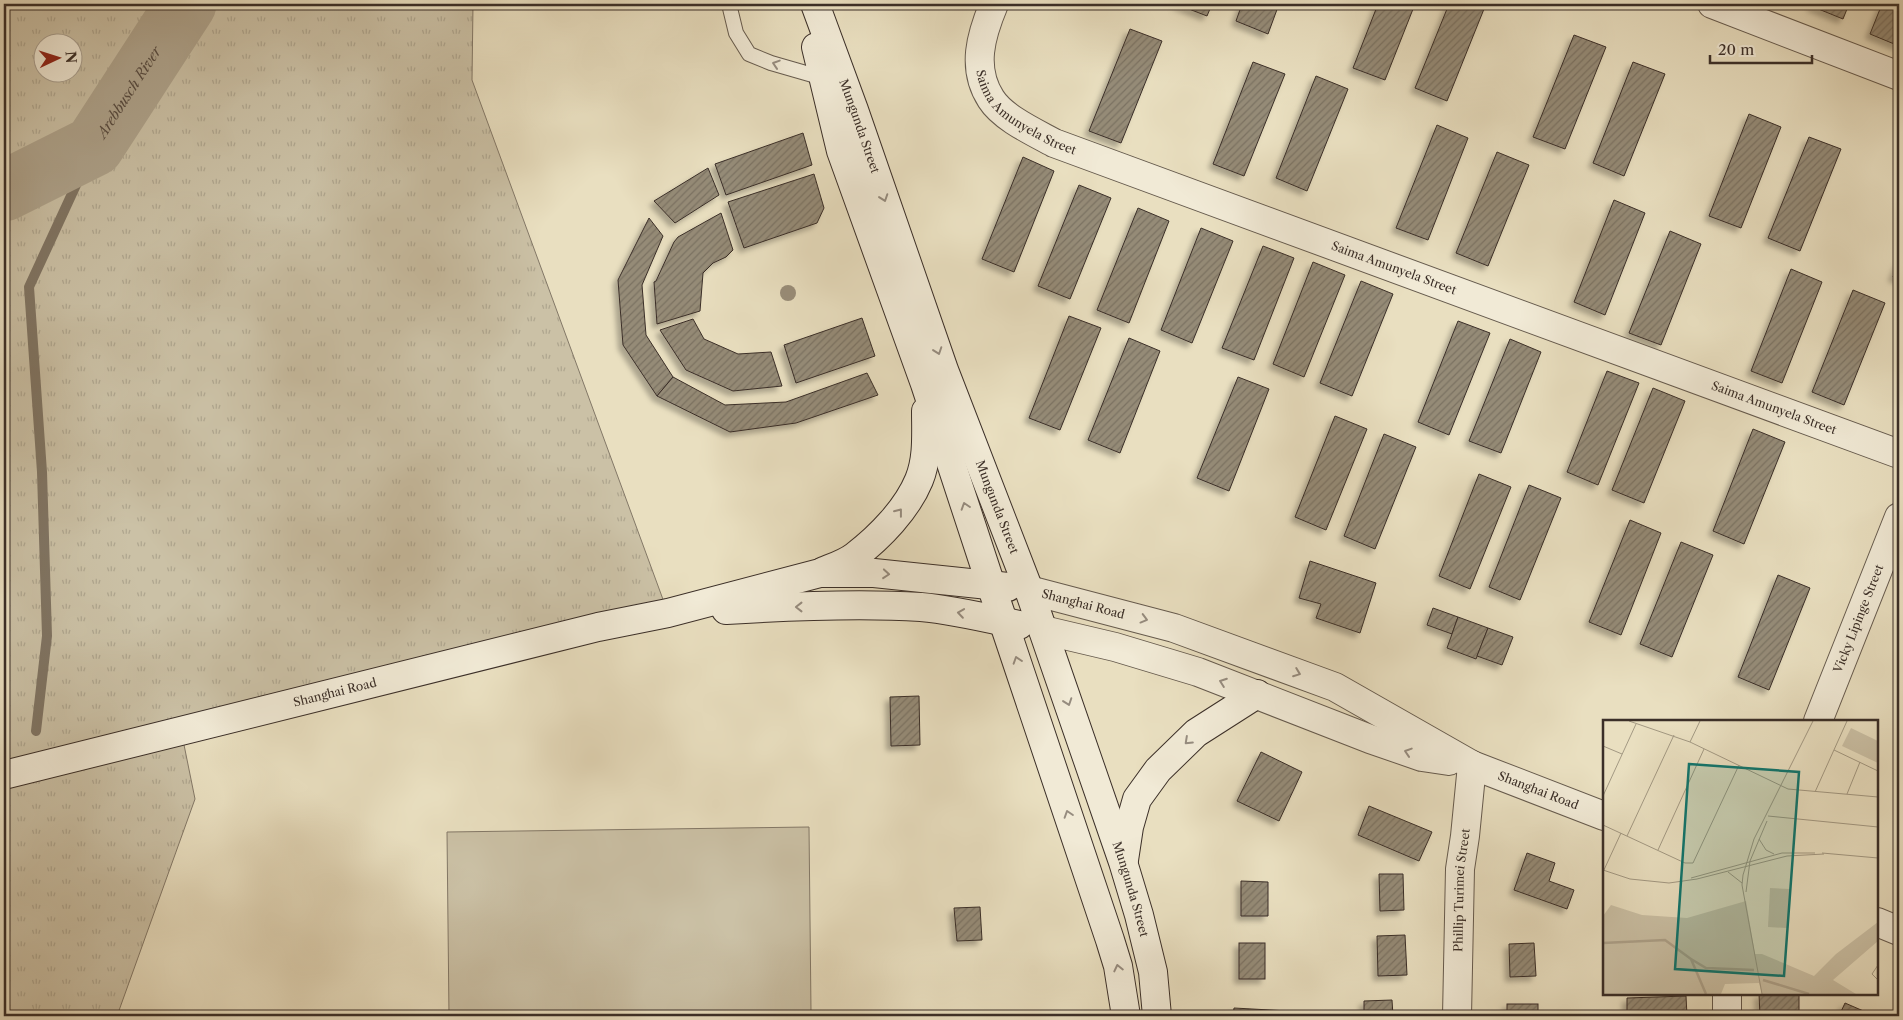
<svg xmlns="http://www.w3.org/2000/svg" width="1903" height="1020" font-family="'Libre Caslon Text',serif">
<defs>
<pattern id="grass-tufts" width="24" height="20" patternUnits="userSpaceOnUse" patternTransform="scale(1.25)"><rect width="24" height="20" fill="#cbc1a6"/><path d="M3 7l-1-3M5 7V3M7 7l1-3M15 17l-1-3M17 17v-4M19 17l1-3" fill="none" stroke="#afa68f"/></pattern>
<pattern id="building-hatch" width="6" height="6" patternUnits="userSpaceOnUse" patternTransform="scale(1.25)"><rect width="6" height="6" fill="#958b77"/><path d="M-1 1l2-2M0 6l6-6M5 7l2-2" fill="none" stroke="#7b7262"/></pattern>
<filter id="shadow"><feDropShadow dx="-4.5" dy="4.5" stdDeviation="2.5" flood-color="#0004"/></filter>
</defs>
<rect width="100%" height="100%" fill="#e9dfc0"/>
<filter id="stains"><feTurbulence type="fractalNoise" baseFrequency=".004" numOctaves="4"/><feColorMatrix values="0 0 0 0 .2 0 0 0 0 .09 0 0 0 0 .02 0 0 0 .5 -.17"/></filter>
<radialGradient id="worn" r=".72"><stop offset=".6" stop-color="#630" stop-opacity="0"/><stop offset="1" stop-color="#630" stop-opacity=".3"/></radialGradient>
<g fill="url(#grass-tufts)" stroke="#837867" fill-rule="evenodd">
<path d="M4,4H181L93,143L4,188ZM42,42H72V72H42Z"/>
<path d="M186,4H473L472,80L668,613L181,730L195,799L117,1016H4V191L94,146ZM37,406L42,472L46,593Z"/>
</g>
<path fill="#cbc1a6" stroke="#837867" d="M809,827L811,1011L449,1016L447,832Z"/>
<g fill="none" stroke-linecap="round" stroke-linejoin="round">
<path stroke="#807564" stroke-width="10" d="M36,731L47,636L42,472L29,287L94,146"/>
<path stroke="#aea38c" stroke-width="61" id="s1" d="M4,191L94,146L186,4"/>
</g>
<g fill="url(#building-hatch)" stroke="#3b2f28" filter="url(#shadow)">
<path d="M1176,4H1212L1207,16Z"/>
<path d="M1242,4H1279L1268,34L1236,21Z"/>
<path d="M1378,4H1415L1385,80L1353,68Z"/>
<path d="M1449,4H1486L1447,101L1415,88Z"/>
<path d="M1812,4H1849L1843,19L1811,6Z"/>
<path d="M1882,4H1899V46L1870,34Z"/>
<path d="M1130,29L1162,41L1121,143L1089,131Z"/>
<path d="M1574,35L1606,47L1565,149L1533,137Z"/>
<path d="M1253,62L1285,74L1244,176L1213,164Z"/>
<path d="M1633,62L1665,74L1624,176L1593,163Z"/>
<path d="M1316,76L1348,89L1307,191L1276,178Z"/>
<path d="M1749,114L1781,127L1741,228L1709,216Z"/>
<path d="M1437,125L1468,138L1428,240L1396,228Z"/>
<path d="M803,133L812,165L726,195L715,164Z"/>
<path d="M1809,137L1841,149L1800,251L1768,238Z"/>
<path d="M1497,152L1529,165L1488,266L1456,253Z"/>
<path d="M1023,157L1054,171L1014,272L982,259Z"/>
<path d="M708,168L719,195L675,223L654,201Z"/>
<path d="M814,174L824,208L817,223L744,248L728,202Z"/>
<path d="M1079,185L1111,198L1070,299L1038,286Z"/>
<path d="M1614,200L1645,213L1605,315L1574,302Z"/>
<path d="M1138,208L1169,221L1129,323L1097,310Z"/>
<path d="M721,213L733,250L726,257L713,263L703,273L700,311L657,324L654,282L656,281L674,242L678,237Z"/>
<path d="M649,218L663,236L642,285L646,335L673,377L657,396L623,345L618,280Z"/>
<path d="M1201,228L1233,241L1192,343L1161,330Z"/>
<path d="M1670,231L1701,244L1661,345L1629,333Z"/>
<path d="M1263,246L1294,258L1254,360L1222,348Z"/>
<path d="M1899,261V279L1893,277Z"/>
<path d="M1313,262L1345,275L1304,377L1273,364Z"/>
<path d="M1791,269L1822,282L1782,383L1751,371Z"/>
<path d="M1361,281L1393,294L1352,396L1320,383Z"/>
<path d="M1853,290L1885,303L1844,405L1812,392Z"/>
<path d="M1069,316L1101,328L1060,430L1029,418Z"/>
<path d="M862,318L875,356L796,383L784,345Z"/>
<path d="M693,319L704,339L738,354L771,352L782,386L733,391L686,370L660,330Z"/>
<path d="M1458,321L1490,333L1449,435L1418,422Z"/>
<path d="M1129,338L1160,351L1120,453L1088,440Z"/>
<path d="M1510,339L1541,352L1501,453L1469,441Z"/>
<path d="M1607,371L1639,383L1598,485L1567,472Z"/>
<path d="M867,373L878,395L796,423L730,432L657,396L673,377L725,405L786,402Z"/>
<path d="M1238,377L1269,389L1229,491L1197,478Z"/>
<path d="M1653,388L1685,401L1644,503L1612,490Z"/>
<path d="M1335,416L1367,429L1326,530L1295,517Z"/>
<path d="M1753,429L1785,442L1744,544L1713,531Z"/>
<path d="M1384,434L1416,447L1375,549L1344,536Z"/>
<path d="M1479,474L1511,487L1470,589L1439,576Z"/>
<path d="M1529,485L1561,498L1520,600L1489,587Z"/>
<path d="M1630,520L1661,533L1621,635L1589,622Z"/>
<path d="M1681,542L1713,555L1672,657L1640,644Z"/>
<path d="M1310,561L1376,583L1360,633L1316,618L1321,604L1299,598Z"/>
<path d="M1778,575L1810,588L1769,690L1738,677Z"/>
<path d="M1433,608L1458,617L1452,634L1427,625Z"/>
<path d="M1458,617L1488,628L1476,659L1447,648Z"/>
<path d="M1488,628L1513,637L1502,665L1477,656Z"/>
<path d="M919,696L920,745L891,746L890,697Z"/>
<path d="M1261,752L1302,772L1279,821L1237,801Z"/>
<path d="M1369,806L1432,832L1419,861L1358,835Z"/>
<path d="M1527,853L1555,863L1549,881L1574,890L1567,909L1514,890Z"/>
<path d="M1379,874H1403L1404,910L1380,911Z"/>
<path d="M1241,881L1268,882V916H1241Z"/>
<path d="M980,907L982,940L957,941L954,908Z"/>
<path d="M1405,935L1407,975L1378,976L1377,936Z"/>
<rect x="1239" y="943" width="26" height="36"/>
<path d="M1534,943L1536,976L1510,977L1509,944Z"/>
<path d="M1759,994H1799V1016H1760Z"/>
<path d="M1686,996L1687,1016H1627V998Z"/>
<path d="M1392,1000L1393,1016H1364V1001Z"/>
<path d="M1845,1003L1875,1016H1839Z"/>
<rect x="1507" y="1004" width="31" height="12"/>
<path d="M1234,1008L1288,1011V1016H1233Z"/>
</g>
<g fill="none" stroke-linecap="round" stroke-linejoin="round">
<defs>
<path id="lane" d="M729,4L736,33L749,54L771,63L823,78"/>
<g id="street">
<path id="s2" d="M994,4C981,35 971,68 991,99C1003,118 1034,132 1054,143L1899,454"/>
<path d="M1712,4L1899,76"/>
<path id="s3" d="M1029,590L1174,628L1335,687L1472,765L1604,816"/>
<path d="M1043,630L1115,647L1198,672L1370,739L1422,757L1449,761"/>
<path id="s4" d="M1818,721L1899,517"/>
<path d="M1877,922L1899,931"/>
<path d="M1727,994V1016"/>
<path id="s5" d="M1457,1016L1460,869L1465,836L1472,765"/>
</g>
<g id="secondary">
<path id="s6" d="M815,4L854,110L944,370L1029,590L1123,862L1139,915L1153,972L1157,1016"/>
<path d="M816,47L841,151L925,384L991,585L1110,940L1118,966L1126,1016"/>
<path d="M824,571C834,567 846,563 855,556C880,537 907,509 919,480C928,458 926,434 926,411"/>
<path d="M726,610C791,606 857,603 921,607C954,610 987,618 1019,625"/>
<path id="s7" d="M4,775L598,627L668,613L820,573H874L1008,587"/>
<path d="M1124,860L1129,827L1137,799L1158,770L1196,733L1257,694"/>
</g>
</defs>
<use href="#lane" stroke="#665b4e" stroke-width="16"/>
<use href="#street" stroke="#665b4e" stroke-width="30"/>
<use href="#secondary" stroke="#3b2f28" stroke-width="30"/>
<use href="#lane" stroke="#f1ead6" stroke-width="14"/>
<use href="#street" stroke="#f1ead6" stroke-width="28"/>
<use href="#secondary" stroke="#f1ead6" stroke-width="28"/>
</g>
<circle fill="#998e7a" cx="788" cy="293" r="8"/>
<defs><path id="oneway-chevron" d="M-2-3.5L2.5 0L-2 3.5" fill="none" stroke-width="1.6" stroke-linecap="round" stroke-linejoin="round" transform="scale(1.25)"/></defs>
<g stroke="#968c7f">
<use href="#oneway-chevron" transform="translate(776 64) rotate(-162)"/>
<use href="#oneway-chevron" transform="translate(884 198) rotate(71)"/>
<use href="#oneway-chevron" transform="translate(938 351) rotate(71)"/>
<use href="#oneway-chevron" transform="translate(965 506) rotate(-108)"/>
<use href="#oneway-chevron" transform="translate(899 512) rotate(-52)"/>
<use href="#oneway-chevron" transform="translate(886 574) rotate(5)"/>
<use href="#oneway-chevron" transform="translate(799 607) rotate(180)"/>
<use href="#oneway-chevron" transform="translate(961 613) rotate(-172)"/>
<use href="#oneway-chevron" transform="translate(1144 619) rotate(15)"/>
<use href="#oneway-chevron" transform="translate(1017 660) rotate(-108)"/>
<use href="#oneway-chevron" transform="translate(1297 673) rotate(21)"/>
<use href="#oneway-chevron" transform="translate(1223 682) rotate(-160)"/>
<use href="#oneway-chevron" transform="translate(1068 702) rotate(71)"/>
<use href="#oneway-chevron" transform="translate(1188 741) rotate(137)"/>
<use href="#oneway-chevron" transform="translate(1408 752) rotate(-162)"/>
<use href="#oneway-chevron" transform="translate(1068 814) rotate(-108)"/>
<use href="#oneway-chevron" transform="translate(1118 968) rotate(-103)"/>
</g>
<g text-anchor="middle" stroke-width="4" stroke-linejoin="round" paint-order="stroke">
<g font-size="12" fill="#3b2f28" stroke="#f1ead6">
<text dy="4" stroke="none"><textPath href="#s2" startOffset="134">Saima Amunyela Street</textPath></text>
<text dy="4" stroke="none"><textPath href="#s6" startOffset="130">Mungunda Street</textPath></text>
<text dy="4" stroke="none"><textPath href="#s2" startOffset="539">Saima Amunyela Street</textPath></text>
<text dy="4" stroke="none"><textPath href="#s2" startOffset="944">Saima Amunyela Street</textPath></text>
<text dy="4" stroke="none"><textPath href="#s6" startOffset="535">Mungunda Street</textPath></text>
<text dy="4" stroke="none"><textPath href="#s3" startOffset="56">Shanghai Road</textPath></text>
<text dy="4" stroke="none"><textPath href="#s4" startOffset="110">Vicky Lipinge Street</textPath></text>
<text dy="4" stroke="none"><textPath href="#s7" startOffset="341">Shanghai Road</textPath></text>
<text dy="4" stroke="none"><textPath href="#s3" startOffset="550">Shanghai Road</textPath></text>
<text dy="4" stroke="none"><textPath href="#s6" startOffset="940">Mungunda Street</textPath></text>
<text dy="4" stroke="none"><textPath href="#s5" startOffset="126">Phillip Turimei Street</textPath></text>
</g>
<g font-size="14" font-style="italic" fill="#584c41" stroke="#f1ead6">
<text dy="5" stroke="none"><textPath href="#s1" startOffset="165">Arebbusch River</textPath></text>
</g>
</g>
<g transform="translate(1603 720)">
<rect width="275" height="275" fill="#e9dfc0"/>
<path d="M248,8L275,21V43L239,26ZM143,181L152,234H159L211,256L233,234L275,202V221L230,260L253,274H159L156,263L122,264L118,274H0V196L8,185L39,195L84,198Z" fill="#cbc1a6"/>
<path d="M167,168L187,169L184,208L165,207Z" fill="#cbc1a6"/>
<path fill="none" stroke="#aea38c" stroke-width="2.5" d="M0,223L62,220L88,239L103,274M88,239L103,248L151,250M160,260L206,274"/>
<path fill="none" stroke="#a39983" stroke-width="1" d="M26,1L87,22L185,69L275,77M87,22L97,1M0,26L19,34M231,30L275,51M212,72L244,1M244,74L257,42M0,76L33,4M165,96L275,107M0,105L82,143H90L136,45M24,116L71,15M156,119L163,130L171,134M55,130L101,29M219,133L275,138M0,150L27,159L66,163L94,159L184,136L221,134M0,152L18,113M125,152L139,163M88,158L179,133H212M143,172L147,141L164,101M275,245L269,254L275,260M159,274L139,165L140,155L151,119L210,1"/>
<path fill="#0f766e" fill-opacity="0.15" stroke="#0f766e" stroke-width="2.5" d="M86,44L196,52L181,256L72,249Z"/>
<rect width="275" height="275" fill="none" stroke="#3b2f28" stroke-width="2.5"/>
</g>
<rect width="1903" height="1020" fill="none" stroke="#e9dfc0" stroke-width="20"/>
<rect x="5" y="5" width="1893" height="1010" fill="none" stroke="#3b2f28" stroke-width="2.5"/>
<rect x="10" y="10" width="1883" height="1000" fill="none" stroke="#3b2f28"/>
<g transform="translate(58 58) rotate(86)"><circle r="24" fill="#f1ead6" stroke="#a89f90"/>
<path d="M0-4L9 19L0 12L-9 19Z" fill="#8f2418"/>
<text y="-8" font-size="14" font-weight="bold" text-anchor="middle" fill="#3b2f28">N</text>
</g>
<path d="M1710 55v8h102v-8" fill="none" stroke="#3b2f28" stroke-width="2.5"/>
<text x="1718" y="55" font-size="15" fill="#3b2f28" stroke="#f1ead6" stroke-width="4" paint-order="stroke">20 m</text>
<rect width="100%" height="100%" filter="url(#stains)"/>
<rect width="100%" height="100%" fill="url(#worn)"/>
</svg>
